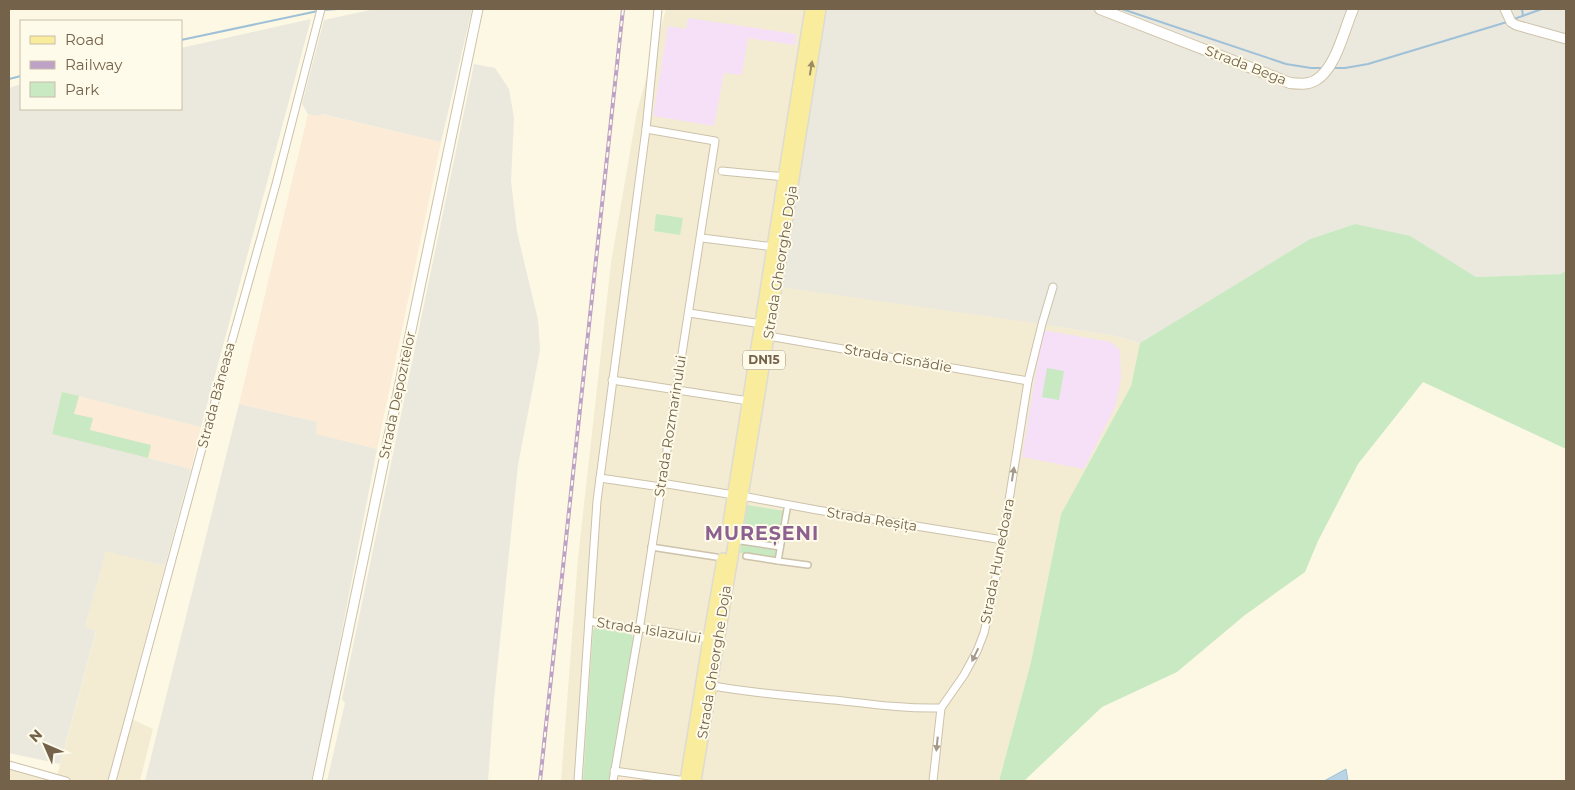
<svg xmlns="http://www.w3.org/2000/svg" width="1575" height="790" font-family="Montserrat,sans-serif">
<rect width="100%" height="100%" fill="#fcf8e4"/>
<g fill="#f3ecd2">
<path d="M666,9H823L1042,324L1116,336L1140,343L1131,386L1061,514L1031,662L999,781H561L578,558L611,263L637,111Z"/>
<path d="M106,550L165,566L125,716L153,729L140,781H9V767L56,780L96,632L85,627Z"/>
</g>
<g fill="#fcebd7">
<path d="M308,114L317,116L321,114L441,142L377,449L315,434L317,422L239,404Z"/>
<path d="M62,392L201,427L191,469L52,434Z"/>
<path d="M618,773L674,781H616Z"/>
</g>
<g fill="#ebe8de">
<path d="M375,9H472L441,142L322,114L317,116L308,114L302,104L324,20Z"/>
<path d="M823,9H1566V270L1561,274L1476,277L1410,237L1355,224L1310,239L1140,343L1116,336L1042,324L779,287Z"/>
<path d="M311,19L201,427L62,392L52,434L191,469L165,566L106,551L85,627L96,631L60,764L9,753V88L21,84V109H181V48Z"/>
<path d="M474,64L495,68L509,89L514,118L511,181L517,232L538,320L540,350L518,465L494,699L488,781H327L345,703L342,699Z"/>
<path d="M239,404L317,422L316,434L377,449L330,693L311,781H145Z"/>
</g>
<g fill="#f5e0f8">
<path d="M688,18L796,34L795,45L748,38L742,75L724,73L714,126L653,116L668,26L686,29Z"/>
<path d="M1043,330L1111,342L1120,350L1121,379L1115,407L1084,469L1022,457Z"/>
</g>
<g fill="#c9e9c2">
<path d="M656,214L683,218L680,235L654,231Z"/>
<path d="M1355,224L1410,236L1476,277L1561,274L1566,270V449L1423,382L1358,464L1318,541L1305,572L1245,615L1177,672L1102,707L1024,781H999L1031,662L1061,514L1131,386L1140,343L1310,239Z"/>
<path d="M1047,368L1064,371L1059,400L1042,397Z"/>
<path d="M62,392L79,396L74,414L93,418L90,430L151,445L148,458L52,434Z"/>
<path d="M747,505L784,511L776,558L740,553Z"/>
<path d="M598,626C609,628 630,627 634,639L610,781H583L593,631L595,627Z"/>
</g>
<path fill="#b8d4e5" stroke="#9fc1d7" d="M1346,769L1348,781H1323H1324Z"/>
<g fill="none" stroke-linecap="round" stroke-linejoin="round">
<g stroke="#9fc1d7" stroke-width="2">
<path d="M1122,9L1286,64L1311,68H1324"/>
<path d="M1522,9L1523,16"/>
<path d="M323,10L338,9"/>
<path d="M1514,19L1542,9"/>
<path d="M181,40L318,11"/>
<path d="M1333,68H1345L1368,64L1507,22"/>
<path d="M9,79L21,76"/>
</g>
<defs>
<g id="pedestrian">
<path d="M787,509L778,561L808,565"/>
<path d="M741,541L780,547"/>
<path d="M651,547L716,557"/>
<path d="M746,556L778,561"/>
</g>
<g id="minor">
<path d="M722,171L786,177"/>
<path d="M702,238L774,247"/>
<path d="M689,313L762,324"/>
<path d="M768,336L1028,381"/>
<path d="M612,380L749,401"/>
<path d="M600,478L661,487"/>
<path d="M661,483L734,495"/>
<path d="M742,496L817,510L1003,540"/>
<path d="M589,621L633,629L642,628L709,639"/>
<path d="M708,685C749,693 792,696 834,700C870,704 905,709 941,708"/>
<path d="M9,765L66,781"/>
<path d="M614,771L686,781"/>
<path d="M112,781L205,437L276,184L321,9"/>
<path d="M578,781L597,501L646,129L658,9"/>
<path d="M613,781L640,624L715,141L646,129"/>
<path d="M933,781L941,708L964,675L977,651L984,633L993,593L1003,538L1028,381L1042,324L1053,287"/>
</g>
<g id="tertiary">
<path d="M1505,9L1511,22L1516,25L1566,39"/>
<path d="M317,781L478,9"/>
</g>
<path id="secondary" d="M1100,9L1290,83C1299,84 1308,85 1316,80C1336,68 1344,30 1353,9"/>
<g id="primary">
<path d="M729,523L811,9"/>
<path d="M686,781L709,639L723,559"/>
<path d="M695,781L758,399L820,9"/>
</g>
</defs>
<use href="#pedestrian" stroke="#cdc2aa" stroke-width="8"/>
<use href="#minor" stroke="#cdc2aa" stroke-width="9"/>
<use href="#tertiary" stroke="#cdc2aa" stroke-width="11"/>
<use href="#secondary" stroke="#d0c3a8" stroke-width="12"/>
<use href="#primary" stroke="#dedad4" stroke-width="14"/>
<use href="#pedestrian" stroke="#fff" stroke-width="5"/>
<use href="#minor" stroke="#fff" stroke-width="7"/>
<use href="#tertiary" stroke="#fff" stroke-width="9"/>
<use href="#secondary" stroke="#fff" stroke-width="10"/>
<use href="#primary" stroke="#f9ed9d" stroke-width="11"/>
<defs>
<path id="rail" d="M540,781L623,9"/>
</defs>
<use href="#rail" stroke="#bda2c5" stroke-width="4"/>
<use href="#rail" stroke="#fffbea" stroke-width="2" stroke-dasharray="5.5" stroke-linecap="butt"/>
</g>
<defs><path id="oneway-solid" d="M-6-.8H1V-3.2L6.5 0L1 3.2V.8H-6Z" transform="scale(1.25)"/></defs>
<use fill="#9c8c63" href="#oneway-solid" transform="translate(811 68) rotate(-81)"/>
<g fill="#a59a89">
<use href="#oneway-solid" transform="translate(1013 474) rotate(-81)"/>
<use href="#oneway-solid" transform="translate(975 655) rotate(116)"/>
<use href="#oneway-solid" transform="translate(937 744) rotate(96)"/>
</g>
<g text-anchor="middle" stroke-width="4" stroke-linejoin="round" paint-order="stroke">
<rect fill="#fffbea" stroke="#9e917a" stroke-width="1" x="743" y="350.5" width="42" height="19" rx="4"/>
<g font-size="12" font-weight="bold" fill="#74634a">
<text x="764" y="364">DN15</text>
</g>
<g font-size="14" fill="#74634a" stroke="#fffbea">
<text transform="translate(1246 65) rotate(21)" y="5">Strada Bega</text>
<text transform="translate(780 262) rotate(-81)" y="5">Strada Gheorghe Doja</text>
<text transform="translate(898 358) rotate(10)" y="5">Strada Cisnădie</text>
<text transform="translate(216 395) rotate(-75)" y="5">Strada Băneasa</text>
<text transform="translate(397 395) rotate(-78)" y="5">Strada Depozitelor</text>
<text transform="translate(670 426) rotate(-81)" y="5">Strada Rozmarinului</text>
<text transform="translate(872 519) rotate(9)" y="5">Strada Reșița</text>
<text transform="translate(997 561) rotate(-79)" y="5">Strada Hunedoara</text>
<text transform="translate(649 630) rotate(9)" y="5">Strada Islazului</text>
<text transform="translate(714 662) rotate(-81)" y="5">Strada Gheorghe Doja</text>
</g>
<g font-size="19" font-weight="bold" letter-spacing="1" fill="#8c6190" stroke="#fffbea">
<text x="762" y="540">MUREȘENI</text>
</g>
</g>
<rect width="1575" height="790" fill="none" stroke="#74634a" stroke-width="20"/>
<rect x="20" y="20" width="162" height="90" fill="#fffbea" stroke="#c7beaa"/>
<rect x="30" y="36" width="25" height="8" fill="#f9ed9d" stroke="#c7beaa"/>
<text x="65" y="45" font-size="15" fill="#74634a">Road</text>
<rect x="30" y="61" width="25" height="8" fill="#bda2c5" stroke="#c7beaa"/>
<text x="65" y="70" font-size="15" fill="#74634a">Railway</text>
<rect x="30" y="82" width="25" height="15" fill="#c9e9c2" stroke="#c7beaa"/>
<text x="65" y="95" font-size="15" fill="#74634a">Park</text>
<g transform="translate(45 745) rotate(315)" stroke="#fffbea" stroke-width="4" paint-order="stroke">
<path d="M0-4L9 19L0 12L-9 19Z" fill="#74634a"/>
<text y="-8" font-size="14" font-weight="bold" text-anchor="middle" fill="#74634a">N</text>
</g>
</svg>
